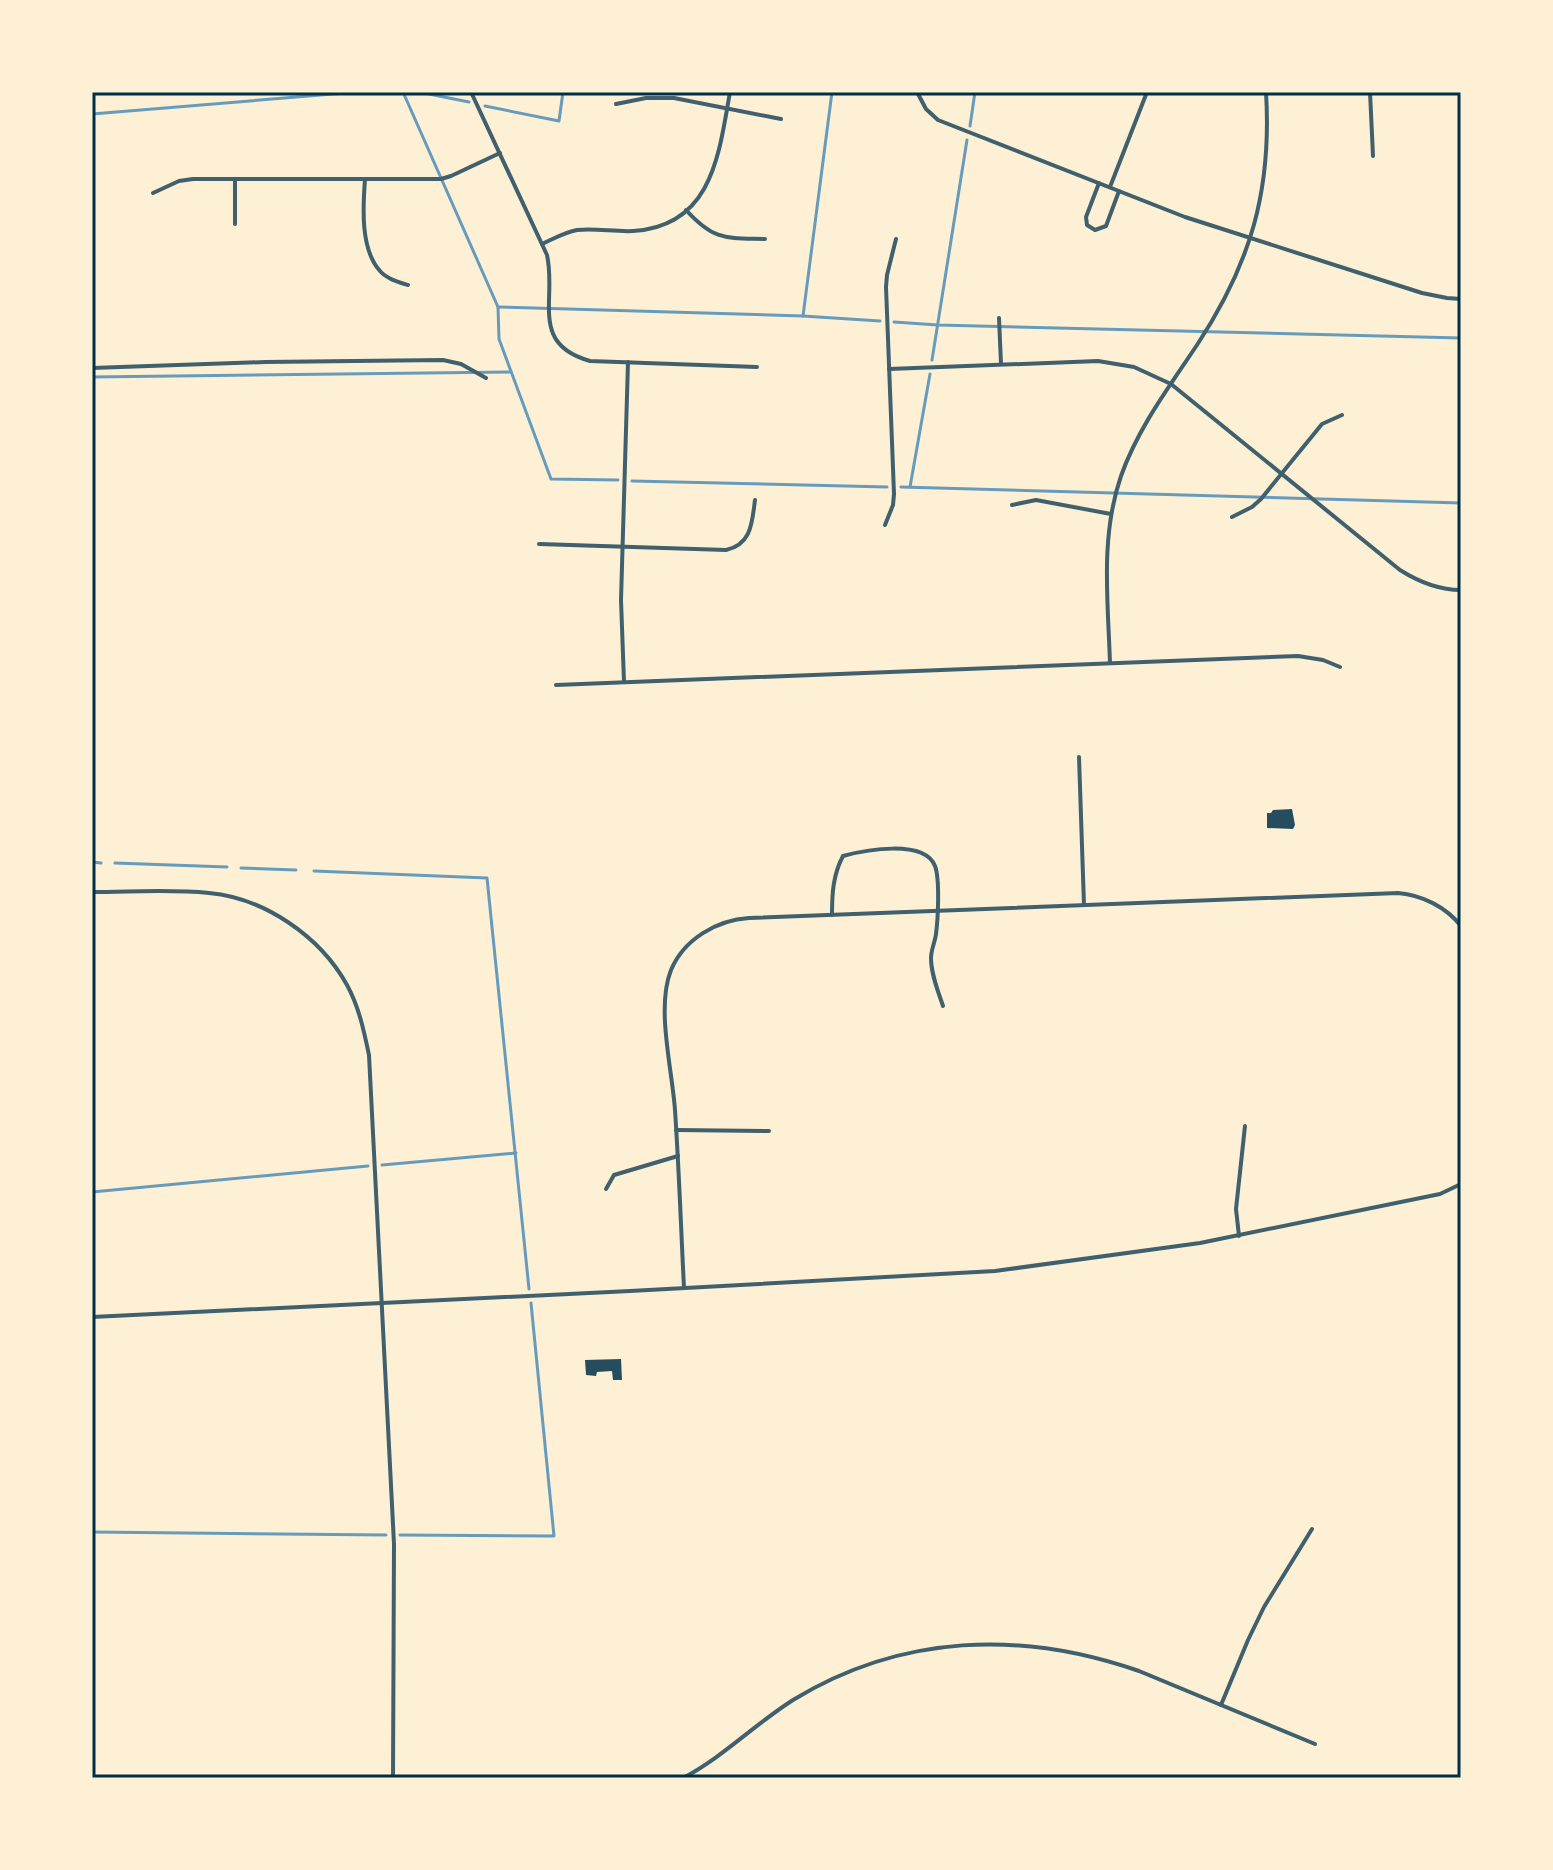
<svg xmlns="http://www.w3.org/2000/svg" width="1553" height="1870" font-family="'Work Sans',sans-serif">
<rect width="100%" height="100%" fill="#fdf0d5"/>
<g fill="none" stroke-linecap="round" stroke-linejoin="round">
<g stroke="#669bbc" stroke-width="3">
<path d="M403,92L498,307L499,339L551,479L618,480"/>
<path d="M419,92L469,102"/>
<path d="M485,106L559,121L563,92"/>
<path d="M92,114L357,92"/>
<path d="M970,126L975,92"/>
<path d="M498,307L803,316L880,321"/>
<path d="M803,316L832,92"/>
<path d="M894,322L938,325L1461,338"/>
<path d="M932,360L967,140"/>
<path d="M92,377L511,372"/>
<path d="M632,481L887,487"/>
<path d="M901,487L1461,503"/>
<path d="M910,487L930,374"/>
<path d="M92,862L101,863"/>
<path d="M115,863L227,867"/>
<path d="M241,868L296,870"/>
<path d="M314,871L487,878L529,1289"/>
<path d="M382,1165L516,1153"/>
<path d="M92,1192L368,1166"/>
<path d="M92,1532L386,1535"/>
<path d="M400,1535L554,1536L531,1303"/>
</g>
</g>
<g fill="#264d5e">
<path d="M1292,809L1295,825L1293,829L1267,828V813H1271L1273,810Z"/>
<path d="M621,1359L622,1380H613L612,1371L597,1372L596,1376L586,1375L585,1360Z"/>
</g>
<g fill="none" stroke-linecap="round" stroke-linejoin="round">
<g stroke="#3f606c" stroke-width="4">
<path d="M471,92L547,255C557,299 529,344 590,361L757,367"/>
<path d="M917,92L926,109L938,120L1185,217L1422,293L1447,298L1461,299"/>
<path d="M1370,92L1373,156"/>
<path d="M616,104L646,98H674L781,119"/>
<path d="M235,179V224"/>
<path d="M365,179C363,206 360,249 380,271C387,279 398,282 408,285"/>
<path d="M1099,183L1086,217L1087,225L1095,230L1106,226L1119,191"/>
<path d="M1110,187L1147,92"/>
<path d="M153,193L179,181L193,179H441L451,176L500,153"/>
<path d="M686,210C714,241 726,238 765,239"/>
<path d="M542,244C553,239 565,232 577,230C595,228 615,232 633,231C713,226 719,153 730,92"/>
<path d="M999,318L1001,364"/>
<path d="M92,368L265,362L443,360L461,364L486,378"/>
<path d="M889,369L1098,361L1134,367L1171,384L1400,570C1419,582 1438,590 1461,590"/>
<path d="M1012,505L1036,500L1111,514"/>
<path d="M1232,517L1252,507L1261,499L1322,424L1342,415"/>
<path d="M885,525L893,505L894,494L886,287L887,275L896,239"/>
<path d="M539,544L726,550C752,544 752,522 755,500"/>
<path d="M1110,663C1108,601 1100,537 1121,476C1138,428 1169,387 1197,345C1251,263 1272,190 1266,92"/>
<path d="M624,682L621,600L628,362"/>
<path d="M556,685L1298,656L1323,660L1340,667"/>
<path d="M1079,757L1084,905"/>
<path d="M92,892C131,892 170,889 209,893C264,898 320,936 347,985C359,1007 364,1031 369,1055L394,1544L393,1778"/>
<path d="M832,915C832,893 833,875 843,856C865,850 924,839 935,866C940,879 938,919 936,934C935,942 931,950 931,958C931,974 938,991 943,1006"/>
<path d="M676,1130L769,1131"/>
<path d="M606,1189L614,1175L678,1156"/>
<path d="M1239,1236L1236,1209L1245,1126"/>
<path d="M684,1288C681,1229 679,1169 675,1110C672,1068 656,1008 671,970C684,939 717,920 749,918L1398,893C1422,895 1446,907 1461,926"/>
<path d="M92,1317L630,1291L995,1271L1200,1243L1440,1194L1461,1184"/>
<path d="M1221,1705L1248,1640L1264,1607L1312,1529"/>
<path d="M683,1778C723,1757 755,1724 793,1700C901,1634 1021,1630 1139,1671L1315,1744"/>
</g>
</g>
<rect width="1553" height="1870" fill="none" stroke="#fdf0d5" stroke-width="188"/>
<rect x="94" y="94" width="1365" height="1682" fill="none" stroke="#003049" stroke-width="3"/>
</svg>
